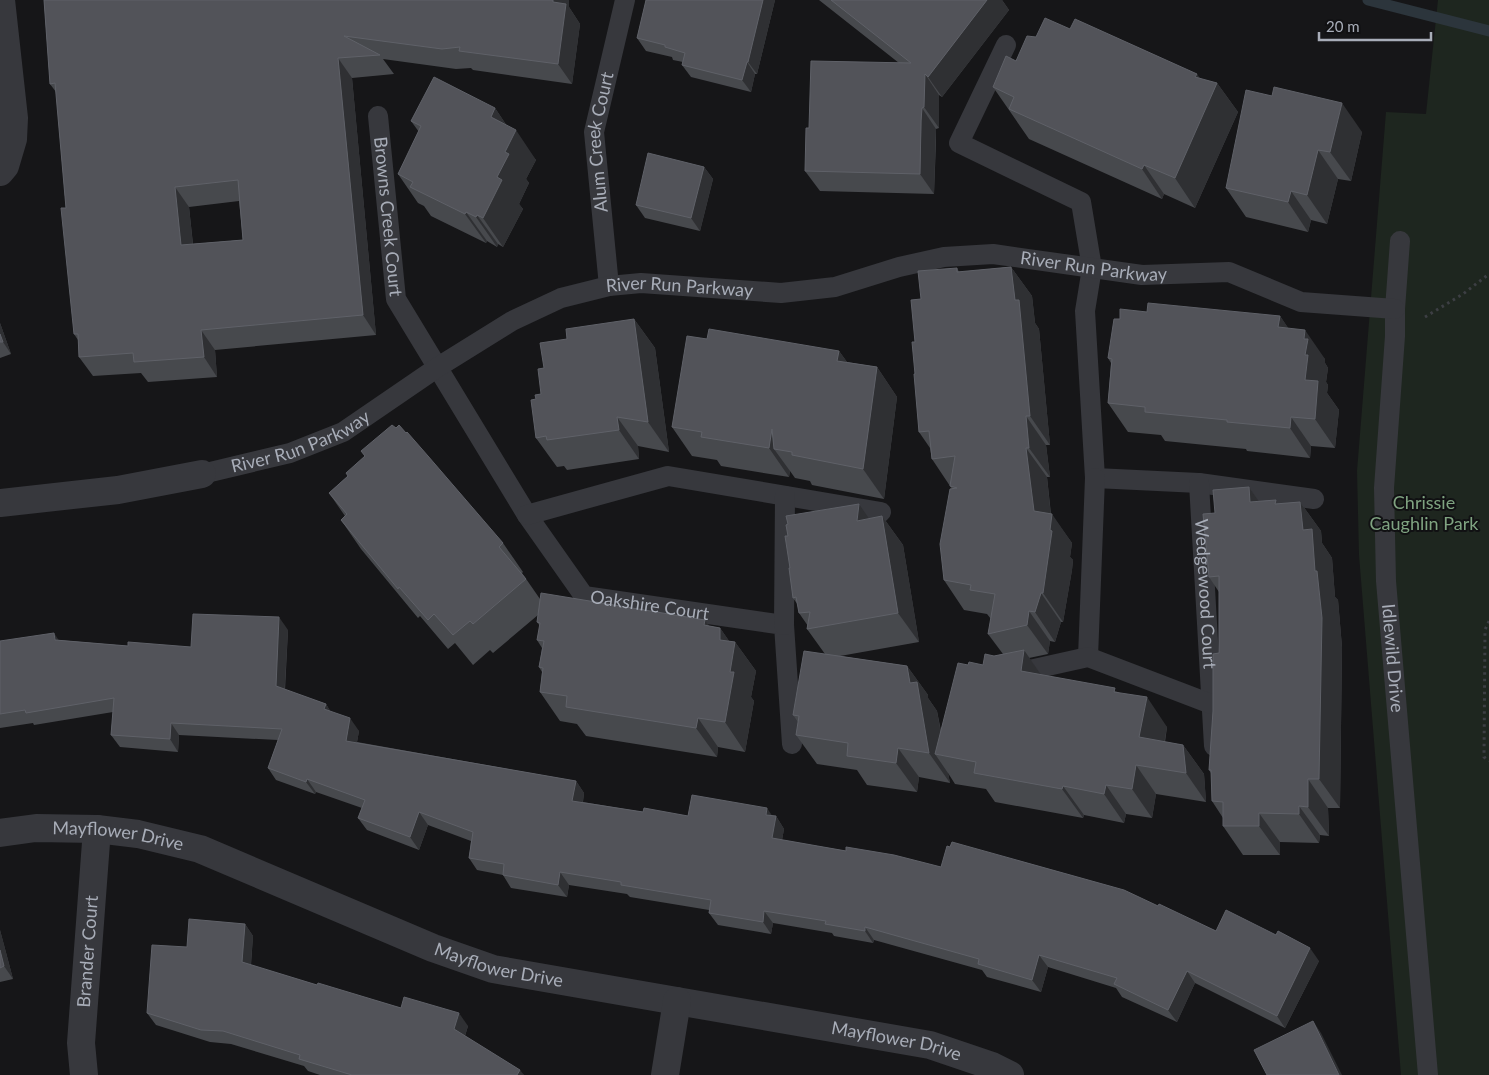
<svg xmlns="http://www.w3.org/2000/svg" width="1489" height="1075" font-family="Lato,sans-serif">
<rect width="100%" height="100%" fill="#161618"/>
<path fill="#1e261f" d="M1438,0H1489V1075H1401L1359,555L1357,471L1386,112L1426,114Z"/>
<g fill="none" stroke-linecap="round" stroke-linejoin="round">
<path stroke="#2c353c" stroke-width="11" d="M1368,0L1489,31"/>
<g stroke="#3d3f44" stroke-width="3" stroke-dasharray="2.5 4" stroke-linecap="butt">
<path d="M1425,317L1463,294L1489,274"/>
<path d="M1489,621L1485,630L1484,757L1489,761"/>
</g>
<g stroke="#37383d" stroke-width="20">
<path d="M1006,45L959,143L1081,202L1092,268L1085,311L1095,478L1199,483L1314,499"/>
<path id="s1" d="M378,116L396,299L527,515L584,596L784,625L792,744"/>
<path id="s2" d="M1400,241L1395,309V336L1384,488L1386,581L1428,1075"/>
<path id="s3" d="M609,286L594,132L625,0"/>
<path id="s4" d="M202,474L290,453L343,432L438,367L512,321L561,298L609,286L641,283L781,293L835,287L899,267L944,257L993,254L1142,275L1229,272L1301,302L1395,309"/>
<path id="s5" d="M1199,483L1214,746"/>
<path d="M527,515L668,476L881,512"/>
<path d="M784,625L785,496"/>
<path d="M1088,657L1095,478"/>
<path d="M1012,674L1088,657L1211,704"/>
</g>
<g stroke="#37383d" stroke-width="28">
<path d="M0,172L5,166L13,139L14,118L1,0"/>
<path d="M0,503L118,490L202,474"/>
<path id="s6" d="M0,833L36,828L97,829L138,834L200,849L433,948L493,969L930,1045L992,1066L1010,1075"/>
<path id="s7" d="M84,1075L81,1043L97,829"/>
<path d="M665,1075L677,1001"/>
</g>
</g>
<g fill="#47494d" fill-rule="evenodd">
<path d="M44,0L569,7L580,24L572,84L473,70L471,68L456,69L383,59L394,74L352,78L376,335L215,350L217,377L148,382L141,373L93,376L79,357L78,340L74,334L66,208L56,92L50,84ZM239,201L243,240L193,244L189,207Z"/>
<path d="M646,0H775L757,74H755L751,92L691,77L682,65L683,62L673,60L672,57L646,51L637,38Z"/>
<path d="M819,0H1002L1009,10L942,97L939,95V128L936,129V142L934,194L820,191L805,171L809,128L899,63Z"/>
<path d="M1070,29L1201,79L1217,83L1238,112L1195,208L1164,194L1162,199L1029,139L993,87L1036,37Z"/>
<path d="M1272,96L1362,132L1351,181L1338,179L1327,224L1311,220L1308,232L1246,217L1226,188Z"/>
<path d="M495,108L507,126L536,160L526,179L529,183L519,204L523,209L503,247L498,244L497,247L487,241L486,243L431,216L424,206L418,203L398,174L419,132L411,121Z"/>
<path d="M704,167L713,179L700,231L645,218L636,205Z"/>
<path d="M1011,267L1032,296L1035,323L1039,329L1050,445H1046L1050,477H1047L1051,514L1072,543L1070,557L1073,560L1072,570L1063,622H1061L1055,642L1050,641L1048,654L1029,658L1041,675L1118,692L1167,727L1165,742L1183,745L1204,774L1206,802L1156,794L1152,818L1126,814L1124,823L1084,815L1083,818L995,802L986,789L955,784L948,773L950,783L919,777L917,792L867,785L857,770L817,764L796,735L798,722L793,715L825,654L807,629L808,626L799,613L798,605L793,598L790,568L869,519L882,516L903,545L919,642L840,656L907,666L928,695V698L937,711L941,731L968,665H983L994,656L1003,654L988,634L991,619L987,614L964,610L944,580L952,489L932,459L930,448L919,432L915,374V342L921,299L957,268L959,272Z"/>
<path d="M1147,312L1280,316L1288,328L1325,359V363L1328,368L1326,382L1328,385L1327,393L1339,410L1335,448L1311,446L1310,458L1247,451L1246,449L1165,441L1161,435L1128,432L1108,403L1111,363L1108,358L1120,319Z"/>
<path d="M634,319L655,348L669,452L638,446L639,459L567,470L564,466L557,467L536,438V399L541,394L544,368L567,339Z"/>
<path d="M0,323L11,354L0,358Z"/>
<path d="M707,339L839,351L847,362L877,367L897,397L884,499L812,485L810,481L795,478L790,471L789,477L721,466L717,460L692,456L672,427Z"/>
<path d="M361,451L503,543L523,572L522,573L540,599L705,620L709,626L720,628L729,641L735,642L756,671L751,697L754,701L745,752L718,747L717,757L586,736L577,724L560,721L540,692L542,672L539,667L542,648L537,640L540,626L537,622L538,615L493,653L490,650L473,665L455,643L448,649L420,616L418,618L361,549L341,520L345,516L329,493L348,476L365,456Z"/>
<path d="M1249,487L1258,501L1278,504L1300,502L1321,531L1322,543L1332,558L1335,597L1338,600L1342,647L1340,808H1328L1329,836L1320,835L1319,843L1280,842V855H1243L1223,826V818L1212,801L1211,773L1209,770L1219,653V592L1209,577L1215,513Z"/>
<path d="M288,630L285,690L326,704L330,711L359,731L357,742L576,781L584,793L583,802L643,812L688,816H776L784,829L782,840L941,867L1158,906L1216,931L1319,961L1285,1028L1195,983L1177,1022L1122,997L1116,988L1048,967L1041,992L987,977L982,970L874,940L873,943L834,936L832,933L773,923L771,934L718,925L709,913V910L630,897L627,894L569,885L567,897L511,888L503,875L477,870L469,858L471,841L428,825L419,850L367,830L358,818L362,808L316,792L315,794L276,780L268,768L278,740L179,735L178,752L120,747L111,735L113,712L34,725L33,723L0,728V641L59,640L128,646L191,647Z"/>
<path d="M245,924L253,936L251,965L317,985L468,1026L465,1036L524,1075H320L308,1071L304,1066L231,1044L210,1042L156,1025L147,1013L187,947Z"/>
<path d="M0,930L13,979L0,982Z"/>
</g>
<g fill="#2f3033">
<path d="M553,0H569V7L580,24L572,84L558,64Z"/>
<path d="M763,0H775L757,74L748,62Z"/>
<path d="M987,0H1002L1009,10L942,97L928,77Z"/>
<path d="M338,58L352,78L376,335L363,315Z"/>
<path d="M747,62L755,74L751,92L742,80Z"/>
<path d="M925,74L939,95V128L924,107Z"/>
<path d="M1197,74L1212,95L1217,83L1238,112L1195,208L1175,178L1195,77Z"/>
<path d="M1342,103L1362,132L1351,181L1330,152Z"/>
<path d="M495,108L513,135L516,130L536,160L526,179L529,183L519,204L523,209L503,247L483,218L505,152L491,117Z"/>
<path d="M922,108L936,129L934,194L920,174Z"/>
<path d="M1318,150L1338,179L1327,224L1307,195Z"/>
<path d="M1144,165L1164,194L1162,199L1142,169Z"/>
<path d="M704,167L713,179L700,231L691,218Z"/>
<path d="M175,187L189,207L195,265L181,245Z"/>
<path d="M1291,191L1311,220L1308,232L1288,202Z"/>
<path d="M466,212L487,241L486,243L465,214Z"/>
<path d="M477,215L498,244L497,247L476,217Z"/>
<path d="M1011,267L1032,296L1035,323L1039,329L1050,445L1030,416Z"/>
<path d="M1280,316L1300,345L1278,327Z"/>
<path d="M634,319L655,348L669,452L648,422Z"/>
<path d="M0,323L11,354L3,342L0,334Z"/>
<path d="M201,330L215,350L217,377L204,357Z"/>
<path d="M1305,330L1325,359V363L1328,368L1326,382L1328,385L1327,393L1339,410L1335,448L1315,419L1305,380L1304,339Z"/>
<path d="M839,351L860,380L837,361Z"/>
<path d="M877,367L897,397L884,499L863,469Z"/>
<path d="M1026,416L1046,445L1050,477L1029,448Z"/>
<path d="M617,417L638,446L639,459L619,430Z"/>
<path d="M1291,417L1311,446L1310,458L1290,428Z"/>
<path d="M772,429L774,449L790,471L789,477L769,448Z"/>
<path d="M1026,448L1047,477L1051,517L1052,514L1072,543L1070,557L1073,560L1072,570L1063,622L1043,593Z"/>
<path d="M1249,487L1269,516L1250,502Z"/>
<path d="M1300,502L1321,531L1322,543L1332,558L1335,597L1338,600L1342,647L1340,808L1319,779L1315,571L1303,530Z"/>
<path d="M859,504L879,533L857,521Z"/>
<path d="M882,516L903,545L919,642L898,613Z"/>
<path d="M1041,593L1061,622L1055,642L1035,612Z"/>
<path d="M1029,611L1050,641L1048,654L1027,625Z"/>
<path d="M279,617L288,630L284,699L276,686Z"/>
<path d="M705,620L726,649L704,625Z"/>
<path d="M720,628L734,648L735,642L756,671L751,697L754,701L745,752L725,722L730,672L720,640Z"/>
<path d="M54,633L62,645L55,640Z"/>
<path d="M1024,650L1044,679L1021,671Z"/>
<path d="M907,666L928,695V698L937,711L945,756L935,754L948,773L950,783L929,753L910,683Z"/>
<path d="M1147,697L1167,727L1160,767L1139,737Z"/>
<path d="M326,704L334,717L324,709Z"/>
<path d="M350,718L359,731L355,753L346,741Z"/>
<path d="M698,718L718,747L717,757L696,728Z"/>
<path d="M171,723L179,735L178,752L170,739Z"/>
<path d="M1183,745L1204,774L1206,802L1186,773Z"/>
<path d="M898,748L919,777L917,792L896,763Z"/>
<path d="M1136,765L1156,794L1152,818L1132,789Z"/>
<path d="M307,779L316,792L315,794L306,782Z"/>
<path d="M1308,779L1328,808L1329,836L1308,807Z"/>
<path d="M576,781L584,793L581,813L572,801Z"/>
<path d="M1106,785L1126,814L1124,823L1104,794Z"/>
<path d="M1063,786L1084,815L1083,818L1062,789Z"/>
<path d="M1299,806L1320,835L1319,843L1299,814Z"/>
<path d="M767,808L775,820L776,816L784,829L780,851L772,838L766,815Z"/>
<path d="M419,812L428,825L419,850L410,837Z"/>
<path d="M1259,813L1280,842V855L1259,826Z"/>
<path d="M560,872L569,885L567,897L558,885Z"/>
<path d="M764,911L773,923L771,934L763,922Z"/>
<path d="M245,924L253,936L250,974L242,962Z"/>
<path d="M865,927L874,940L873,943L865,931Z"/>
<path d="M0,930L13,979L4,966L0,950Z"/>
<path d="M1310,948L1319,961L1285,1028L1277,1016Z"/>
<path d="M1039,955L1048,967L1041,992L1032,980Z"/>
<path d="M1187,971L1195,983L1177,1022L1168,1010Z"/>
<path d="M459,1013L468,1026L463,1042L454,1029Z"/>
<path d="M1313,1021L1321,1033L1342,1075H1339Z"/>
<path d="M520,1070L524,1075H517Z"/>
</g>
<g fill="#525359" stroke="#5f6168" fill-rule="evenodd">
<path d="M44,0H553V2L566,4L558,64L459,51L460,47L442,49L344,36L380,55L338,58L363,315L201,330L204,357L134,362L133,353L79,357L78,334H74L61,208H66L55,83L50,84ZM238,180L243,240L181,245L175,187Z"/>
<path d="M646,0H763L748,62H747L742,80L682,65L685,53L665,47V45L637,38Z"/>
<path d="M831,0H987L928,77L925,74L924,107L922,108L921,121L920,174L805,171L806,128H809L811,61L911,63Z"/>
<path d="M1045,18L1070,29L1075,19L1197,74L1195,77L1217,83L1175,178L1144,165L1142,169L1009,109L1014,97L993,87L1006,56L1016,61L1027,36L1036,37Z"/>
<path d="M434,77L495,108L491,117L516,130L505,152L509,154L497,177L502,180L483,218L477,215L476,217L466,212L465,214L410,187L413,182L398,174L421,126L411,121Z"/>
<path d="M1274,87L1342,103L1330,152L1318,150L1307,195L1291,191L1288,202L1226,188L1246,90L1272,96Z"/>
<path d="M648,153L704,167L691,218L636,205Z"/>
<path d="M1011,267L1015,300H1019L1030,416H1026L1029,448H1026L1034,511L1052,514L1050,530L1052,531L1043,593H1041L1035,612L1029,611L1027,625L988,634L995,594L970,590L971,585L944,580L940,544L950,489L957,488L950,486L955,456L932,459L929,431L919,432L914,374H915L912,342H915L911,300L921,299L918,271L957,268V272Z"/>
<path d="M1148,303L1280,316L1278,327L1305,330L1304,339H1308L1305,355H1308L1305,380L1318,381L1315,419L1291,417L1290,428L1227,422V420L1145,412V407L1108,403L1112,359L1108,358L1114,319H1120V309L1147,312Z"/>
<path d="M634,319L648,422L617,417L619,430L547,440L546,436L536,438L531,400L536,399L535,395L541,394L538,369L544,368L540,343L567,339L566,329Z"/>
<path d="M709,329L839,351L837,361L877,367L863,469L792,455V452L774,449L772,429L769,448L701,437L702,432L672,427L687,336L707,339Z"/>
<path d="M0,334L3,342H0Z"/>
<path d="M392,425L396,428L399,425L406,433L407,432L428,456L503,543L499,547L526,579L473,624L470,621L453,635L434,614L428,620L399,587L398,589L341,520L347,514L329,493L348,476L346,473L365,456L361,451Z"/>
<path d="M1249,487L1250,502L1276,500L1275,504L1300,502L1303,530L1312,529L1315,571H1317L1322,618L1319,779H1308V807L1299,806V814L1259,813V826H1223V802L1212,801L1211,770H1209L1213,711V654L1219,653V576L1209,577L1203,514L1215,513L1213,490Z"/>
<path d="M859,504L857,521L882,516L898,613L807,629L810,612L799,613L796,597L793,598L789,568H790L785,536H788L786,525L788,524L786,516Z"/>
<path d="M541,593L705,620L704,625L720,628V640L735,642L730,672H734L725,722L698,718L696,728L566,707L567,696L540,692L543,668L539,667L544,641L537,640L540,623L537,622Z"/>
<path d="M193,614L279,617L276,686L326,704L324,709L350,718L346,741L576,781L572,801L643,812L644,808L688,816L692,795L767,808L766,815L776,816L772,838L846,851V847L894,855L941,867L947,846L950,847L952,842L1124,890L1158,906L1159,904L1216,931L1226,910L1276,935L1278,931L1310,948L1277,1016L1187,971L1168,1010L1114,984L1117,978L1039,955L1032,980L978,964L979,959L865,927V931L825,924L826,921L764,911L763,922L709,913L711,900L621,885V882L560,872L558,885L503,875L504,864L469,858L473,832L419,812L410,837L358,818L365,800L307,779L306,782L268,768L282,729L171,723L170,739L111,735L114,698L26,713L25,710L0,714V641L54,633L55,640L128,646V642L191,647Z"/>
<path d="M1024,650L1021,671L1115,688L1114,692L1147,697L1139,737L1183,745L1186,773L1136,765L1132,789L1106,785L1104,794L1063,786L1062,789L974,773L976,762L935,754L958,663L968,665L969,662L983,665L985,654L994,656Z"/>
<path d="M804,651L907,666L910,683L917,682L929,753L898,748L896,763L847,756L848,743L796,735L799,716L793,715Z"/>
<path d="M189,919L245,924L242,962L317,985L318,983L401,1008L404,997L459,1013L454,1029L520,1070L517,1075H352L299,1059L300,1055L223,1031L201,1030L147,1013L152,945L187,947Z"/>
<path d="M0,950L4,966L0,968Z"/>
<path d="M1313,1021L1339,1075H1267L1254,1050Z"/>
</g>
<g text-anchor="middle" stroke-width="4" stroke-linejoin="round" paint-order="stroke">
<g font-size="18" fill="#a8adb8" stroke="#111113">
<text dy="6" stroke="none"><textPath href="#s3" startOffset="145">Alum Creek Court</textPath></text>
<text dy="6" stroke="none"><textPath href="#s1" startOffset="101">Browns Creek Court</textPath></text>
<text dy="6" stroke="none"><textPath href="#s4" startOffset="944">River Run Parkway</textPath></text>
<text dy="6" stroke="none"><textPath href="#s4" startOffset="524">River Run Parkway</textPath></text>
<text dy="6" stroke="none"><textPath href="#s4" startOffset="104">River Run Parkway</textPath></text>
<text dy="6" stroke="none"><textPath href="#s5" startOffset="111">Wedgewood Court</textPath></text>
<text dy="6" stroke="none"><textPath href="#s1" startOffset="602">Oakshire Court</textPath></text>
<text dy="6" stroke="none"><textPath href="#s2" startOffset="418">Idlewild Drive</textPath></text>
<text dy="6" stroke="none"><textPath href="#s6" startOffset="119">Mayflower Drive</textPath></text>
<text dy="6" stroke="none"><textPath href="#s7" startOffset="124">Brander Court</textPath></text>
<text dy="6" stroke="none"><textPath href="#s6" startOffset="524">Mayflower Drive</textPath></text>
<text dy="6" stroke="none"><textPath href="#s6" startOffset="929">Mayflower Drive</textPath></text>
</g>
<g font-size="18" fill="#7fa381" stroke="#111113">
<text x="1424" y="509">Chrissie<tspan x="1424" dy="21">Caughlin Park</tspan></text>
</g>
</g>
<path d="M1319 32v8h112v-8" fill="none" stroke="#a8adb8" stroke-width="2.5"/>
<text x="1326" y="32" font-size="15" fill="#a8adb8" stroke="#111113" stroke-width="4" paint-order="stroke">20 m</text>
</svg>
